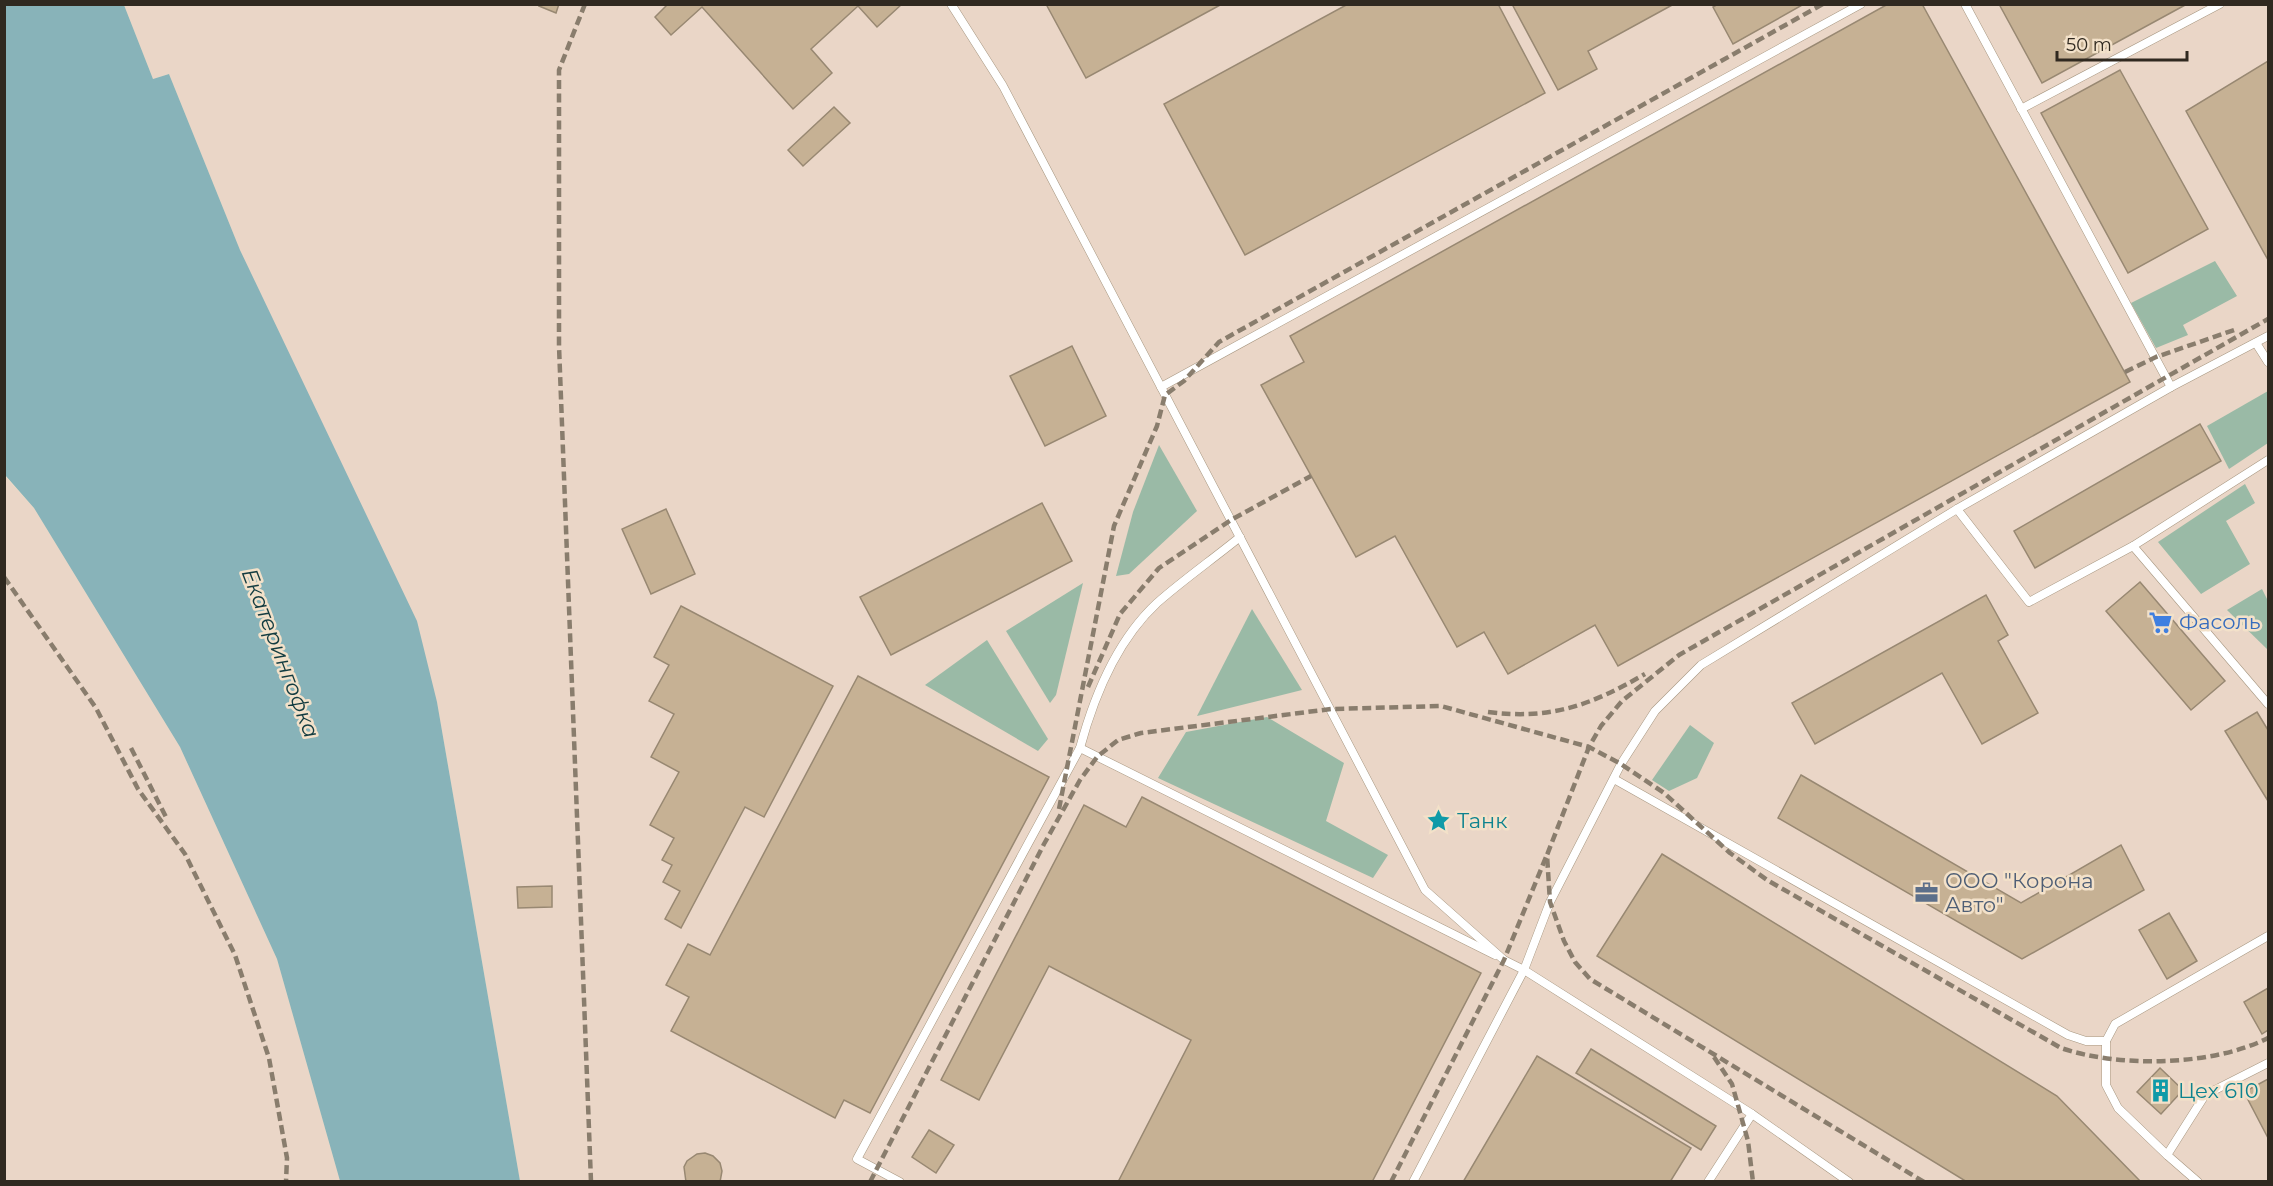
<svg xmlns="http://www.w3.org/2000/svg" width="2273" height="1186" font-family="Montserrat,sans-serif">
<rect width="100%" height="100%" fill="#f3e1c9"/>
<g fill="#ead6c7">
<path d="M124,5H2268V1181H520L437,702L240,250L169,74L153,79Z"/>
<path d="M4,475L34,508L180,747L277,959L340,1181H5Z"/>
</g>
<g fill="#9abaa6">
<path d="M2215,261L2237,296L2183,325L2188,335L2156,348L2131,303Z"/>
<path d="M2268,391V443L2229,469L2207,426Z"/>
<path d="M1159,445L1197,511L1129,574L1116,576L1133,512Z"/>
<path d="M2245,484L2255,503L2226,521L2250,564L2201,594L2158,542Z"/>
<path d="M1083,583L1056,695L1050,703L1006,631Z"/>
<path d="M2262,589L2268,601V650L2227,610Z"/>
<path d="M1252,609L1302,690L1197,716Z"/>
<path d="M987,640L1048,739L1038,751L925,685Z"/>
<path d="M1267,717L1344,763L1326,821L1388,855L1373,878L1158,778L1186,732Z"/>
<path d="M1690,725L1714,743L1697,778L1669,791L1652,780Z"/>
</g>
<path fill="#88b3b9" d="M4,5H124L153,79L169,74L240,250L417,621L437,702L520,1181H340L277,959L180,747L34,508L5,475Z"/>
<g fill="#c6b194" stroke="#988872" stroke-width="1.5">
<path d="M540,4H559L556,13L539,6Z"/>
<path d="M668,4H902L877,27L858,6L811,49L832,73L793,109L702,7L671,35L655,17Z"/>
<path d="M1046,4H1222L1086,78Z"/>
<path d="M1348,4H1498L1545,93L1245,255L1164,104Z"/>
<path d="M1512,4H1674L1588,51L1597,69L1558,90Z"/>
<path d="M1718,4H1804L1733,44L1713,7Z"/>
<path d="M1888,4H1922L2130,382L1618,666L1595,625L1508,674L1484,632L1457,647L1395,536L1356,557L1261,385L1304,362L1290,336Z"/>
<path d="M1999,4H2187L2042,83Z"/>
<path d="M2268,61V260L2186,111Z"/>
<path d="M2120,70L2208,229L2128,273L2041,113Z"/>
<path d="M834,107L850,123L803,166L788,150Z"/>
<path d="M1072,346L1106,416L1045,446L1010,376Z"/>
<path d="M2200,424L2221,461L2035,568L2014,531Z"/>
<path d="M1042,503L1072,561L891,655L860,597Z"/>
<path d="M666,509L695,574L651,594L622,529Z"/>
<path d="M2140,582L2225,681L2191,710L2106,611Z"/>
<path d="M1986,595L2008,635L1998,641L2038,713L1982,744L1942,673L1815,744L1792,703Z"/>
<path d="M681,606L833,686L764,817L745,807L681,928L665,919L680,891L663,882L672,865L662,860L674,838L650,825L679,772L651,757L674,714L649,701L669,665L654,657Z"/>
<path d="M858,676L1049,777L870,1113L844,1100L835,1118L671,1031L689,997L666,985L688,944L710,955Z"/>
<path d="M2257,712L2268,730V801L2225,731Z"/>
<path d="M1801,775L2021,903L2121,845L2144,890L2022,959L1778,818Z"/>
<path d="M1142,797L1481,973L1372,1182H1118L1191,1040L1049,966L979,1100L941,1080L1084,805L1126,827Z"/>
<path d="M1662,854L2057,1096L2141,1182H1967L1597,956Z"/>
<path d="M552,886V907L518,908L517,887Z"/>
<path d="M2169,913L2197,961L2167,979L2139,930Z"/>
<path d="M2268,988V1030L2262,1034L2244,1002Z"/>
<path d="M1591,1049L1716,1126L1701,1150L1576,1073Z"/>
<path d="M1537,1056L1691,1148L1670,1182H1463Z"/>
<path d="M2160,1068L2183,1090L2161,1114L2137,1092Z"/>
<path d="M2268,1079V1138L2244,1092Z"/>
<path d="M929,1130L954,1145L936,1173L912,1157Z"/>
<path d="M705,1153L713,1156L720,1163L722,1171L720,1182H686L684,1167L687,1161L697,1154Z"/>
</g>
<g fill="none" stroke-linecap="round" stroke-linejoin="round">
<defs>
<g id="service">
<path d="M951,4L1003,86L1425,890L1504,960L1524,970L1752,1114L1849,1182"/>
<path d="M1965,4L2171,387"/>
<path d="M2021,109L2220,4"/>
<path d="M2256,343L2268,362"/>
<path d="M1161,387L1861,4"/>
<path d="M1957,509L2029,602L2133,546L2268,704"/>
<path d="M2133,546L2268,460"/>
<path d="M1080,748L1495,955"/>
<path d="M1614,779L2068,1035L2086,1041H2106L2115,1024L2268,936"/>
<path d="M2106,1041V1085L2118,1108L2167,1155L2205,1095L2268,1063"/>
<path d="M2167,1155L2198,1182"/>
<path d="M900,1182L857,1159L1080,748C1094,696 1116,641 1157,603C1183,580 1213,559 1240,537"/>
<path d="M1413,1182L1524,970L1550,902L1621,764L1655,711L1701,665L1957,509L2171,387L2268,336"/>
<path d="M1708,1182L1752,1114"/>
</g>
</defs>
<use href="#service" stroke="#a79781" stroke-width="9"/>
<use href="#service" stroke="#fff" stroke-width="8"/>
<g stroke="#897d6d" stroke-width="4.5" stroke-dasharray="9 4.5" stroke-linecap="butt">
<path d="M585,4L559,70V346L591,1182"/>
<path d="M2125,372L2156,357L2237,329"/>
<path d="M4,577L96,708L138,789L185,854L235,955L269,1058L287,1158L286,1182"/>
<path d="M1088,687L1120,614L1159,568L1231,520L1311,476"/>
<path d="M1488,712C1552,720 1591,705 1645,674"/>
<path d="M131,748L166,817"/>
<path d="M1059,809L1114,526L1157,426L1165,395L1184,381L1219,342L1823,4"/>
<path d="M1714,1057L1732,1084L1748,1141L1753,1182"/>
<path d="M870,1182L1044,844L1080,780L1097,757L1118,740L1141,733L1331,709L1441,706L1589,747L1621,764L1664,793L1730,853L1767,880L2061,1048C2119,1068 2213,1066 2268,1038"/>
<path d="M1391,1182L1504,960L1546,857"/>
<path d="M1924,1182L1590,979L1575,962L1564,941L1550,902L1547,855L1589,747L1601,726L1622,701L1679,655L2268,319"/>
</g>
</g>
<defs>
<symbol id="supermarket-bare" viewBox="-9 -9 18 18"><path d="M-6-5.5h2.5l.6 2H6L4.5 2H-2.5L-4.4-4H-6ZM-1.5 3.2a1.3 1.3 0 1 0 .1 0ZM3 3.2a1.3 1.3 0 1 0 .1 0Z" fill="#3f7fe0" stroke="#f3e1c9" stroke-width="2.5" paint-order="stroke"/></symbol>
<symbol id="sight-bare" viewBox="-9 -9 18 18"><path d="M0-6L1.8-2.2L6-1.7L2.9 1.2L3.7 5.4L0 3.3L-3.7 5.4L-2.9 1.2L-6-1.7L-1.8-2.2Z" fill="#0f9aa8" stroke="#f3e1c9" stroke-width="2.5" paint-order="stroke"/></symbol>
<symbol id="office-bare" viewBox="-9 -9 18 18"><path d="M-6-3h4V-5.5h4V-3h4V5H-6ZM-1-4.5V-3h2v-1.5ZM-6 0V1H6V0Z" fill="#5c6f8a" stroke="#f3e1c9" stroke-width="2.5" paint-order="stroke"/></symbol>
<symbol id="building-bare" viewBox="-9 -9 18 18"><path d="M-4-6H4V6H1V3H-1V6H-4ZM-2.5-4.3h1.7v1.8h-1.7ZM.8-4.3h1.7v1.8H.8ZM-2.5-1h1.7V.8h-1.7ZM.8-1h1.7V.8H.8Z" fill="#0f9aa8" stroke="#f3e1c9" stroke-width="2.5" paint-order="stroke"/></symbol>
</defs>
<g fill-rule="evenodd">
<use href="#supermarket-bare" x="2144" y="606" width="33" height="33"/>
<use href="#sight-bare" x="1422" y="804" width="33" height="33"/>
<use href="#office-bare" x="1910" y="876" width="33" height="33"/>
<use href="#building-bare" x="2144" y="1074" width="33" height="33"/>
</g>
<g text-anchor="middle" stroke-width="5" stroke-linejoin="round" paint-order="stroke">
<g font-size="21" fill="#366cbe" stroke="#f3e1c9" text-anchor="start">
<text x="2179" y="629">Фасоль</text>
</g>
<g font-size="21" fill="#0d838f" stroke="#f3e1c9" text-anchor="start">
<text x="1457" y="828">Танк</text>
<text x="2178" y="1098">Цех 610</text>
</g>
<g font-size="21" fill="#4e5e75" stroke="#f3e1c9" text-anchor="start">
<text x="1945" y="888">ООО "Корона<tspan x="1945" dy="24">Авто"</tspan></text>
</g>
<g font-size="22" font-style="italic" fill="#133c41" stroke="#f3e1c9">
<text transform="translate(281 653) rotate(69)" y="8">Екатерингофка</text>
</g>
</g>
<rect width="2273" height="1186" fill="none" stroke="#302920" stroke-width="12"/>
<path d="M2057 51v9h130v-9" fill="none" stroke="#302920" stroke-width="3"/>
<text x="2066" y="51" font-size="18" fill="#302920" stroke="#f3e1c9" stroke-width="4.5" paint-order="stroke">50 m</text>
</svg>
